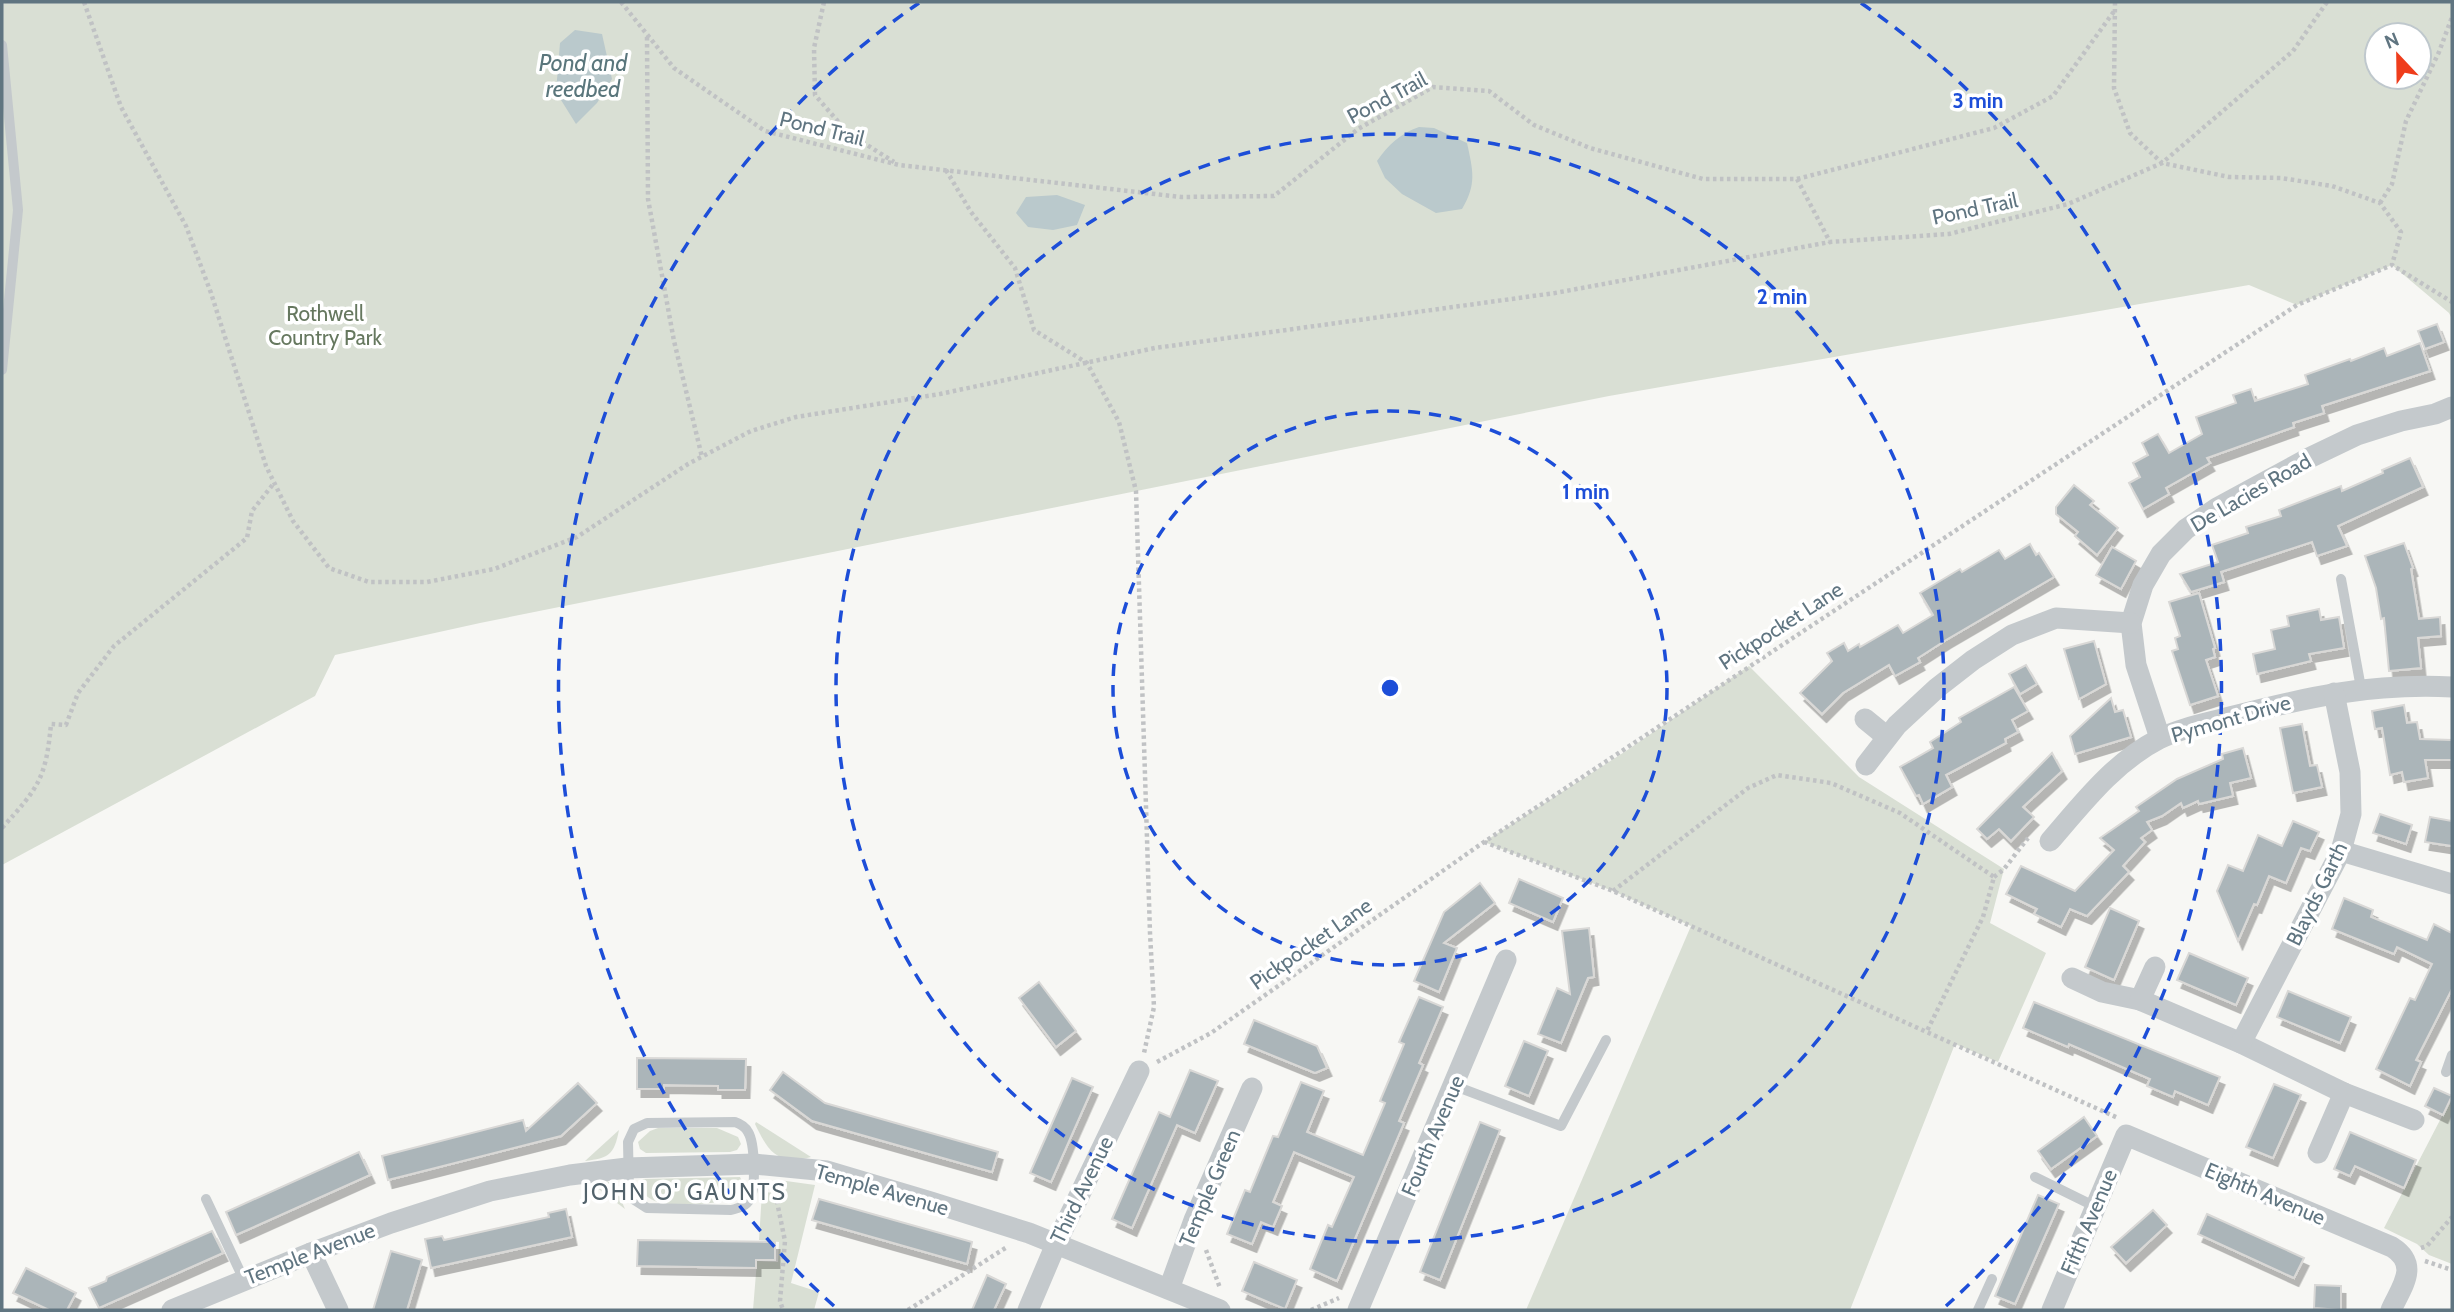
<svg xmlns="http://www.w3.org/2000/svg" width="2454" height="1312" font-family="Cabin,sans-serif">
<defs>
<filter id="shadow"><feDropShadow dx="4.5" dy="8" stdDeviation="0" flood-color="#0004"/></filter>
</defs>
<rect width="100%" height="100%" fill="#f7f7f4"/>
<g fill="#d9dfd4" fill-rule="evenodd">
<path d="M2,2H2452V319L2449,313L2392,265L2297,305L2249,285L1609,396L480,623L335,655L315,696L2,865ZM2377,35H2419V77H2377Z"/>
<path d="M1749,666L1859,777L2004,869L1990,923L2046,953L1998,1062L1955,1044L1850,1310H1526L1691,926L1613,891L1484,842L1626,751Z"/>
<path d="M2452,1097V1264L2429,1255L2417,1244L2384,1228Z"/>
<path d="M756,1122L811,1157C777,1166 768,1151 755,1124Z"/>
<path d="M658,1128H717L738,1137L741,1144L737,1150L730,1152L646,1153L640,1149L638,1142L650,1131Z"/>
<path d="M619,1130C614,1155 609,1158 585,1161Z"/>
<path d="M740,1177L744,1185L739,1197C725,1204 677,1206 661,1203C652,1201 643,1195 639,1187L643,1179Z"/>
<path d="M779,1180L815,1185L791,1283L819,1292L814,1310H753L757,1261L778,1262L779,1242L759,1240L762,1192L778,1193Z"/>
<path d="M607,1181L615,1186L625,1209L592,1184Z"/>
</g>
<g fill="#bac9cc">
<path d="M575,30L602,34L612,79L597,103L576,124L556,92L560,43Z"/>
<path d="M1419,127L1434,128L1467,143C1473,171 1477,184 1462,209L1436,213L1402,194L1385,178L1377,161C1388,145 1401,133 1419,127Z"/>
<path d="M1057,195L1085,205L1077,225L1053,230L1028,227L1016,213L1026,197Z"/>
</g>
<g fill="#abb5b9" stroke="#d9d8d6" stroke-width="2" filter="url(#shadow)">
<path d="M2437,324L2444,342L2425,349L2418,331Z"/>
<path d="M2420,343L2430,371L2322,406L2324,413L2293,423L2294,427L2207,458L2210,463L2166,488L2169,494L2143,509L2129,483L2140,477L2133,463L2148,455L2142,443L2158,434L2169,453L2202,434L2196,417L2236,403L2233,395L2251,389L2255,401L2308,384L2305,375L2350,359L2351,361L2384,348L2387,356Z"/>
<path d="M2410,458L2423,487L2338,526L2347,546L2317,556L2312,542L2221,572L2224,582L2191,592L2180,574L2218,562L2212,545L2248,533L2246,527L2281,516L2279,510L2341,486L2342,491L2383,473L2382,470Z"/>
<path d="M2074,485L2094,501L2090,505L2118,528L2097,555L2075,536L2078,532L2056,514V507Z"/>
<path d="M2404,543L2413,568L2411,569L2419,619L2440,617L2441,636L2418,638L2421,668L2389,671L2384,618L2381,619L2376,588L2365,556Z"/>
<path d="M2030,544L2036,555L2039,553L2054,577L1946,640L1918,658L1920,662L1895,676L1889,665L1843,693L1822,714L1800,693L1832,661L1827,653L1844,643L1848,651L1859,644L1860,647L1898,625L1903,633L1933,615L1920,593L1960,569L1962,572L1999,550L2005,559Z"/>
<path d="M2112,547L2136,561L2121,589L2096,575Z"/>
<path d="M2199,593L2215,648L2213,649L2215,657L2206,660L2218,696L2190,705L2172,651L2178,649L2175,638L2180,636L2169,602Z"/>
<path d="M2319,609L2321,620L2339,617L2344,648L2309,654L2311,661L2257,674L2253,654L2275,649L2271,630L2289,626L2287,616Z"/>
<path d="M2094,641L2106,684L2079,699L2064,649Z"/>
<path d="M2026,665L2037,684L2020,694L2009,674Z"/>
<path d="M2014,687L2028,711L2012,720L2018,732L2005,739L2006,743L1946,775L1952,787L1923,804L1919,795L1916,796L1900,767L1933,748L1930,742L1961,722L1959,718Z"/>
<path d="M2111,698L2115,712L2123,710L2131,737L2075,754L2070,736Z"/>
<path d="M2404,705L2407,723L2417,722L2420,739L2452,740V760H2425L2428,778L2404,782L2402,772L2390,775L2382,728L2375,729L2372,711Z"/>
<path d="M2302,724L2310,766L2317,765L2322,787L2293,793L2280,728Z"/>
<path d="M2243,748L2251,778L2230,783L2233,796L2199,804L2198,801L2183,808L2181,803L2162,816L2147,822L2152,830L2141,838L2145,842L2123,866L2129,872L2087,916L2070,909L2061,927L2034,914L2037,909L2006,894L2021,866L2075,891L2114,850L2100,838L2139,811L2136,807L2177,779L2223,759L2222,754Z"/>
<path d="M2052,753L2062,771L2023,807L2034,817L2011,841L1999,829L1987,839L1977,829Z"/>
<path d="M2380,814L2412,825L2406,844L2373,833Z"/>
<path d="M2430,817L2452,821V846L2425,842Z"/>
<path d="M2293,821L2319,832L2310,851L2301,848L2286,883L2269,876L2257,905L2254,904L2238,941L2217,891L2228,865L2243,871L2258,835L2282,846Z"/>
<path d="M1519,879L1563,898L1553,922L1509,903Z"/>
<path d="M1480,883L1495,903L1444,943L1457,948L1439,992L1414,981L1444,912Z"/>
<path d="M2344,898L2373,910L2371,917L2427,940L2434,924L2452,933V989L2416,1060L2421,1062L2410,1086L2376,1069L2410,998L2415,1000L2432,964L2397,947L2394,954L2332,929Z"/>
<path d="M2110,908L2139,921L2114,980L2085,967Z"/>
<path d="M1589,928L1594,977L1588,978L1561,1043L1538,1034L1557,988L1570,994L1562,931Z"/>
<path d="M2189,953L2248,978L2236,1005L2177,980Z"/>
<path d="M1039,982L1076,1031L1056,1047L1019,998Z"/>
<path d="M2288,991L2351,1017L2340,1043L2277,1017Z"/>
<path d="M1419,997L1443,1007L1419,1063L1423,1065L1399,1121L1404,1123L1337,1281L1310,1269L1328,1225L1332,1227L1354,1177L1294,1152L1273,1202L1282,1206L1273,1227L1261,1222L1252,1244L1227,1234L1245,1190L1250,1192L1273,1136L1278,1137L1301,1082L1324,1091L1307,1132L1363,1155L1385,1103L1380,1101L1404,1044L1399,1042Z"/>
<path d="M2034,1002L2220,1077L2208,1105L2175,1091L2173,1097L2147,1086L2150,1079L2069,1044L2068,1047L2023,1028Z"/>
<path d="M1254,1020L1317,1046L1327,1068L1315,1073L1244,1044Z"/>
<path d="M1524,1041L1548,1051L1529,1096L1505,1086Z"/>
<path d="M637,1058L746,1059L745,1090H718V1086L664,1085V1089H637Z"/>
<path d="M1190,1070L1218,1081L1195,1133L1177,1125L1132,1228L1112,1219L1159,1112L1170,1117Z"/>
<path d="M783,1072L825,1103L998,1152L992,1172L812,1121L770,1090Z"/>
<path d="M1072,1078L1093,1087L1051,1182L1030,1173Z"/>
<path d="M578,1083L597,1103L561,1136L388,1180L382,1156L523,1120L526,1131Z"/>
<path d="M2274,1084L2301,1095L2273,1158L2246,1147Z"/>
<path d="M2434,1088L2452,1096L2443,1115L2425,1106Z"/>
<path d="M2084,1117L2097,1136L2051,1169L2038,1151Z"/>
<path d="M1480,1122L1500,1130L1440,1280L1420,1272Z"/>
<path d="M2350,1132L2416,1160L2404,1188L2355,1166L2350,1176L2334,1169Z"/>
<path d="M359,1152L370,1175L236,1235L226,1212Z"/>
<path d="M2038,1195L2059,1204L2015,1304L1995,1296Z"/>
<path d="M819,1199L972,1242L967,1264L812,1220Z"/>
<path d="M566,1209L572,1237L431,1268L425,1239L442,1236L444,1240L549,1217L548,1213Z"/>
<path d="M2153,1210L2167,1225L2126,1263L2111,1247Z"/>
<path d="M2207,1214L2304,1258L2294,1278L2198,1234Z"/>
<path d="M212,1231L223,1253L99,1308L89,1288L106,1281L107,1277Z"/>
<path d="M638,1240L775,1242V1260H756V1268L637,1266Z"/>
<path d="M391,1251L422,1260L407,1310H373Z"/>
<path d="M1254,1262L1297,1280L1285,1309L1242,1291Z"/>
<path d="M26,1268L76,1293L67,1310H49L13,1293Z"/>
<path d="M987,1275L1006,1284L994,1310H972Z"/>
<path d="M2315,1285L2341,1286V1310L2314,1308Z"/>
</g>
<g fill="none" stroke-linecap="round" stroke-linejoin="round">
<g stroke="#c0c2c4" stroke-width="4.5" stroke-dasharray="3.5 3.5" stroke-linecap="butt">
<path d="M84,2L121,107L186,226L211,293L266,466L293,521L329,568L369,582H427L494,569L577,537L688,464L751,431L796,417L940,394L1155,348L1555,293L1830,242"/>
<path d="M621,2L674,68L765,131L899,165L1181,197L1274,196L1358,129L1433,87L1489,91L1534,125L1590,148L1703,179H1797L1830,242L1949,234L2068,204L2162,163L2229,177L2281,178L2332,186L2380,203L2401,232L2392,265"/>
<path d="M824,2L814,48L815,95L848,133L894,162"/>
<path d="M2115,2L2114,88L2130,133L2162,163L2293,51L2327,2"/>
<path d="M647,37L648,199L674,341L702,457"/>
<path d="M946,170L971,212L1015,268L1034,330L1087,363L1119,422L1136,491L1150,933L1154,1007L1144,1053"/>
<path d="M1797,179L1994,128L2053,96L2115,10"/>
<path d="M2380,203L2392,184L2406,121L2439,52L2452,17"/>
<path d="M2,828C38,788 46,779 51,724L66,725L78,693L114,646L247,538L252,511L274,483"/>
<path d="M1484,842L1613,891L2118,1118"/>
<path d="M1994,877L2004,869L2028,838"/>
<path d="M1613,891L1748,788L1777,775L1831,783L1900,813L1994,877L1983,917L1927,1031"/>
<path d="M1157,1062L1211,1033L1484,842L2297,305L2392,265L2452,302"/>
<path d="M774,1187L785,1241L780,1301L783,1310"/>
<path d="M2421,1248L2427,1246L2452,1217"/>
<path d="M1206,1250L1220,1288"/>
<path d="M2425,1261L2452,1270"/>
<path d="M908,1310L1007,1247"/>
<path d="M1311,1310L1339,1298"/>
</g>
<g stroke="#c4c9cc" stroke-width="10">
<path d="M2,45L18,210L2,370"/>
<path d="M2341,579L2361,688"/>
<path d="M2446,1072L2452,1055"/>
<path d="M1455,1086L1561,1126L1606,1040"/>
<path d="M735,1122C741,1124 745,1126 748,1132C755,1143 756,1188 750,1199C746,1206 739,1208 731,1210L647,1208L633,1199L629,1191L628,1142L634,1129L647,1123Z"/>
<path d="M2035,1177L2096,1207"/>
<path d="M206,1199L244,1280"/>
<path d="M1978,1310L1992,1279"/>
</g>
<g stroke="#c4c9cc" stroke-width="21">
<path d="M1865,719L1887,737"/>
<path d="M2160,738L2136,665L2131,623L2143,585L2161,554L2186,529L2217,508L2309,458L2357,435L2401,421L2435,414L2452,407"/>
<path d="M1866,765L1897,725L1937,688L1973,660L2012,635L2056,618L2131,623"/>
<path d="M2050,841C2082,804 2114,762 2159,739C2180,728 2208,723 2230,717C2307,697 2372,683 2452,687"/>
<path d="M2341,851L2452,884"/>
<path d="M2072,978L2102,992L2140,1000L2241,1043L2344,1093L2414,1120"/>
<path d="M2140,1000L2155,967"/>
<path d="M2241,1043L2341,851L2351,814L2350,772L2334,693"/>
<path d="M2318,1153L2344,1093"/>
<path d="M311,1253L338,1310"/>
<path d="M1169,1289L1194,1220L1252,1088"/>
<path d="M172,1310L311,1253L391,1223L490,1191L570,1175L627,1168L754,1164L827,1171L931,1202L1029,1233L1220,1310"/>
<path d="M1028,1310L1056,1244L1139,1071"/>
<path d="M1358,1310L1506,960"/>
<path d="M2052,1310L2126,1135L2392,1247C2420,1265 2402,1286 2391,1310"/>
</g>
</g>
<g fill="none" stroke="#1d4ed8" stroke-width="3.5" stroke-dasharray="12 9">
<circle cx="1390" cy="688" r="277"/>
<circle cx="1390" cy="688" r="554"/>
<path d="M834 1306A831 831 0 0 1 919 3M1861 3A831 831 0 0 1 1946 1306"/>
</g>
<g text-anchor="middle" stroke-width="7" stroke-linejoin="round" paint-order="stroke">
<g font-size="21" fill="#607581" stroke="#fff">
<text transform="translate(1387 98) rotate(-28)" y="7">Pond Trail</text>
<text transform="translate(822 129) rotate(14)" y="7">Pond Trail</text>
<text transform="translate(1975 209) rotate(-12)" y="7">Pond Trail</text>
<text transform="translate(2251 493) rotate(-30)" y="7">De Lacies Road</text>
<text transform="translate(1781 626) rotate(-33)" y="7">Pickpocket Lane</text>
<text transform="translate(2231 719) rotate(-16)" y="7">Pymont Drive</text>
<text transform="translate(2317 894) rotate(-64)" y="7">Blayds Garth</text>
<text transform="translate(1311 944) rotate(-35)" y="7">Pickpocket Lane</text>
<text transform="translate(1433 1136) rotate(-67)" y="7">Fourth Avenue</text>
<text transform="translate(1210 1188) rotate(-67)" y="7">Temple Green</text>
<text transform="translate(882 1190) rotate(16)" y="7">Temple Avenue</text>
<text transform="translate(1082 1190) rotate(-64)" y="7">Third Avenue</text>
<text transform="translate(2265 1194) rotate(23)" y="7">Eighth Avenue</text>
<text transform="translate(2089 1222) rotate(-67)" y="7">Fifth Avenue</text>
<text transform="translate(310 1254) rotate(-21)" y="7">Temple Avenue</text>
</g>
<g font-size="21" fill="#66785f" stroke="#fff">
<text x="325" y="321">Rothwell<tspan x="325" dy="24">Country Park</tspan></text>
</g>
<g font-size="23" font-style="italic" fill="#5a767c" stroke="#fff">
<text x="583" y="71">Pond and<tspan x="583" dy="26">reedbed</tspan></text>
</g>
<g font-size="23" letter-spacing="2" fill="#52626b" stroke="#fff">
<text x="685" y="1200">JOHN O' GAUNTS</text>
</g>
</g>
<circle cx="1390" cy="688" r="10" fill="#1d4ed8" stroke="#fff" stroke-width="3.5"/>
<g font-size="21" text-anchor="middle" font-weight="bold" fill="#1d4ed8" stroke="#fff" stroke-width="7" stroke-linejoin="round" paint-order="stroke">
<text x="1978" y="108">3 min</text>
<text x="1782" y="304">2 min</text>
<text x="1586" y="499">1 min</text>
</g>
<rect width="2454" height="1312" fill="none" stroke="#607581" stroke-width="7"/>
<g transform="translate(2398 56) rotate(338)"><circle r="33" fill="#ffffff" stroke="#bfc8cd" stroke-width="2"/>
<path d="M0-5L12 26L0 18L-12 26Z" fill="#ef3d1c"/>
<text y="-10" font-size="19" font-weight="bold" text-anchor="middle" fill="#607581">N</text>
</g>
</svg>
